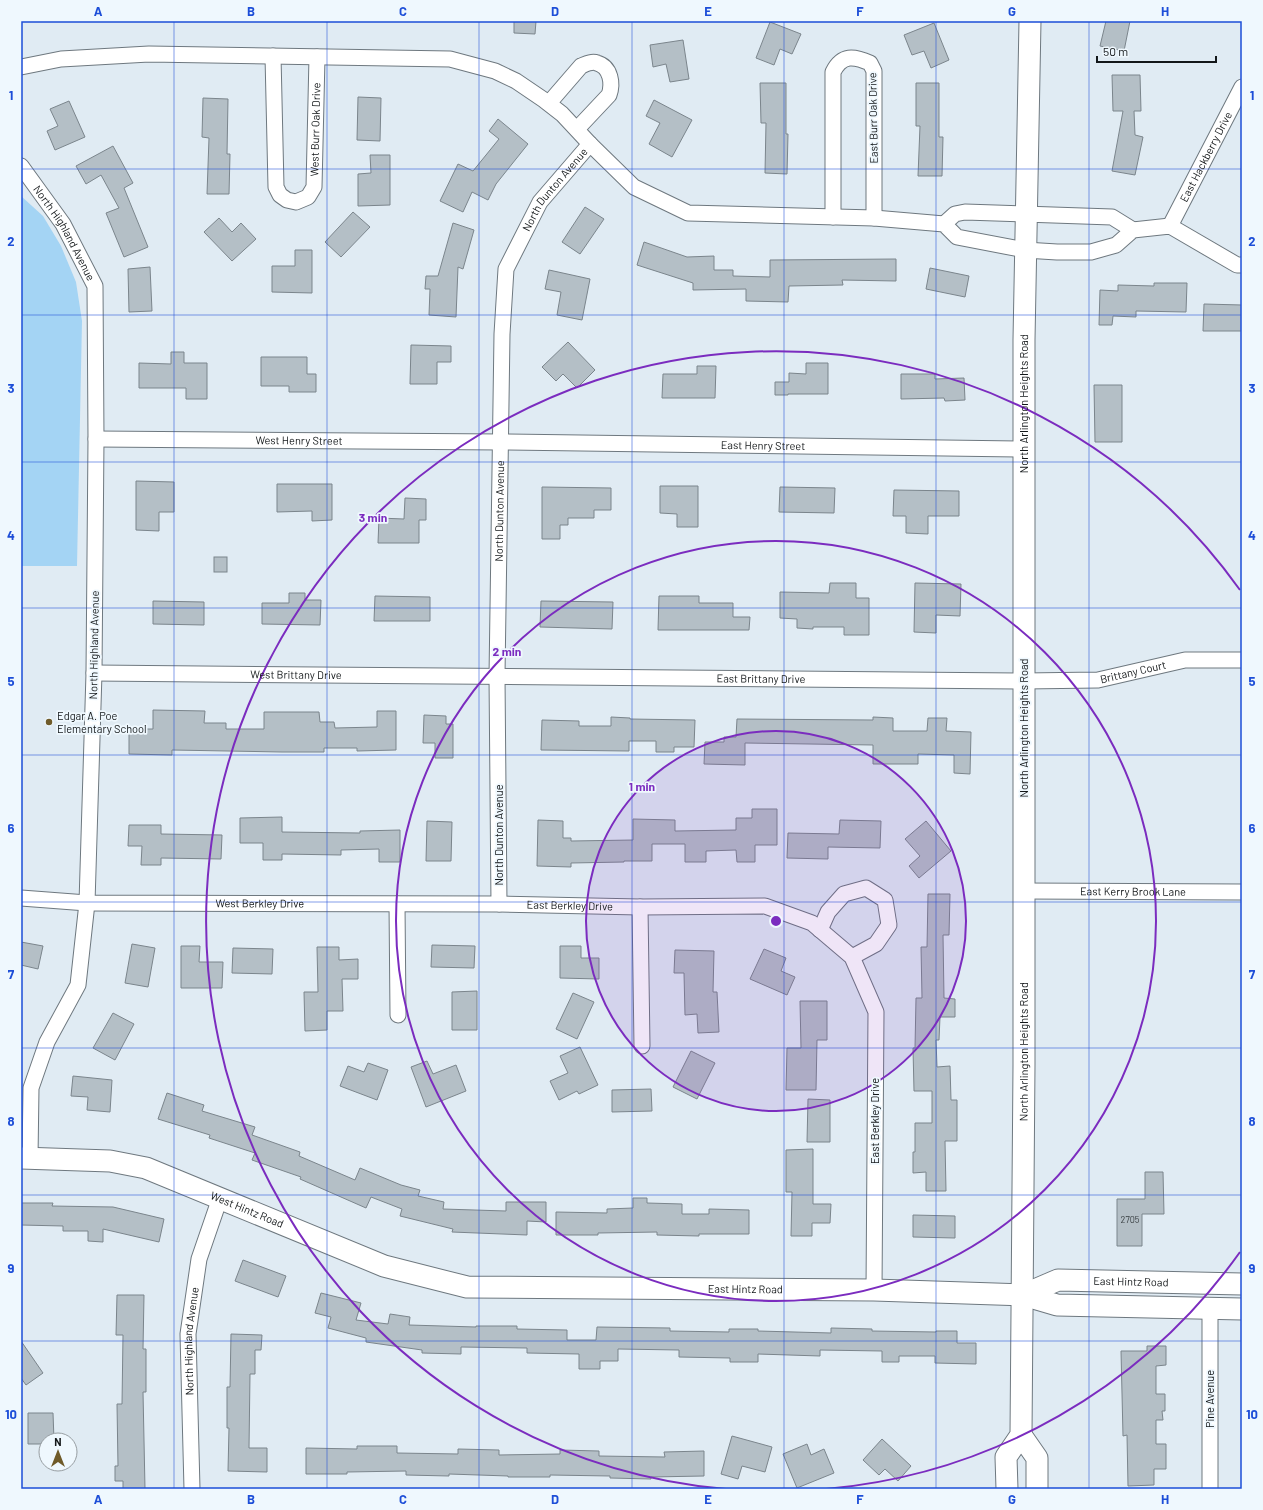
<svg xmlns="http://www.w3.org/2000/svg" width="1263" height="1510" font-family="Barlow,sans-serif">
<rect width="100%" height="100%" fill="#e0ebf3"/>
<path fill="#a4d4f4" d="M21,196L43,216L61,246L76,282L82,321L77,566H21Z"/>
<g fill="#b4bfc6" stroke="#7b858c">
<path d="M514,21H536L535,34L514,33Z"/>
<path d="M1106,21H1130L1124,51L1100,46Z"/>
<path d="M770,22L801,34L792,54L780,49L774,65L756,58Z"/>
<path d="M934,23L949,60L931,68L924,51L912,55L904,35Z"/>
<path d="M683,40L689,79L670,82L666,64L653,67L650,45Z"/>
<path d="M1112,75H1140L1141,111H1134L1135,135L1143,137L1135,175L1112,171L1123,111H1113Z"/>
<path d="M760,83H786V134H788L787,174L765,173L766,123H761Z"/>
<path d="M916,83H939V137H943L942,176H918L920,126H916Z"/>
<path d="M358,97L381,98L380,141L357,140Z"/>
<path d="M203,98L228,99L227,154H230L229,194H207L209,138L202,137Z"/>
<path d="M654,100L692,120L672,157L649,144L660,123L646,116Z"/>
<path d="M69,101L85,137L55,150L47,131L58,126L50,109Z"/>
<path d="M498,119L528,144L496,184L488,200L472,192L463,212L440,201L458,164L473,171L499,139L489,131Z"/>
<path d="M113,146L133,183L124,188L148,247L124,257L106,213L119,208L101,175L86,184L76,166Z"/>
<path d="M370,155H390V205L358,206V174L371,173Z"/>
<path d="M585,207L604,219L580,254L562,242Z"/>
<path d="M353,212L370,227L341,257L325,242Z"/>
<path d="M219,218L232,232L241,223L256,239L232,261L204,232Z"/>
<path d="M453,223L474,230L463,269L458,267L456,317L429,315L430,289H425L426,276H438Z"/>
<path d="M644,242L687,257L714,256V270H733V276L770,277V260L896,259V281L842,280L843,285L789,286L788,302L746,301V289L693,290V283L637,265Z"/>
<path d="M295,250H312V293L272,292V266H295Z"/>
<path d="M150,267L152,311L129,312L128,269Z"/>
<path d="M930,268L969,276L965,297L926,289Z"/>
<path d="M549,270L590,279L582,320L557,315L561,292L545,289Z"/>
<path d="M1154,283H1187L1186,312L1136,311V317L1113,316L1112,325H1099L1100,290L1118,291V285L1154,286Z"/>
<path d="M1204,304L1242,305V331H1203Z"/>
<path d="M568,342L595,370L577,388L563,374L556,381L542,367Z"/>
<path d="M411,345L451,346V362H437V384H410Z"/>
<path d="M171,352H184V363H207V399H186V388H139V363L171,364Z"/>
<path d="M261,357H307V374H316V392H289V386H261Z"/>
<path d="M806,363H828V394H788V395H775V382H789V373L806,374Z"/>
<path d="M697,366H716L715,398H662L663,374H697Z"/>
<path d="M901,374H935V379L964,378L965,400L945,401L944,398L901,399Z"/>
<path d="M1094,385H1122V442H1095Z"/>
<path d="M136,481L174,482V512H159V531L136,530Z"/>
<path d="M277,484H332V520L312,521V511L277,512Z"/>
<path d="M660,486H698V527H677V514L660,513Z"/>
<path d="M542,487L611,488V510H594V518H568V525H560V539H542Z"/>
<path d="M780,487L835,488L834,513L779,512Z"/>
<path d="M894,490L959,491V516H928V534L906,533V516H893Z"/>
<path d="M405,498L426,499V520H419V543H378L379,518L404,519Z"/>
<rect x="214" y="557" width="13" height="15"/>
<path d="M830,583H856V598H869V635H844V627H813V629L797,628V619L780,618V592L829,593Z"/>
<path d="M915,583L961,584L960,616L936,615V633L914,632Z"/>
<path d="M289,593H305V600H321L320,625L262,624V603H289Z"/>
<path d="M375,596L430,597V621H374Z"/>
<path d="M659,596H699V603H733V617H750L749,630H658Z"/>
<path d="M153,601L204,602V625L153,624Z"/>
<path d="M541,601L613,602L612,629L540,627Z"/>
<path d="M153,710L205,711L204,723H226V729H264V712H319L320,722H334L335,728L377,727V711H396V750L357,751V748H324V752H282L172,750V755L129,754V729H153Z"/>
<path d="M424,715L446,716V724H453V758H435V743H423Z"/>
<path d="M611,717L630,718V719L695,720L694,747H674V752H656V741H629V751L541,750L542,720L579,721V726H611Z"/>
<path d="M873,717L893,718V731H927L928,718H947L946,731L971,732L970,774L954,773V755L918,754V764H873V745L745,743V765L704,764L705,742H724V737H736L737,719L873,720Z"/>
<path d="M752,809H777V845H755V862H737L736,850L706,851V862H685V844H652V861H624V862L571,863V867L537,866L538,820L563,821V838H571V841L633,840V819L675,820V831L736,830V818H752Z"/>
<path d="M282,817V832L360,833V831L400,830V862H379V849L341,850V855L282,854V860H263V843H240V818Z"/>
<path d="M840,820L881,821L880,848L828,847V859L787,858L788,833L839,834Z"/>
<path d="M427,821L452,822L451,861H426Z"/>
<path d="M926,821L951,851L919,878L909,866L920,856L905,839Z"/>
<path d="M129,825H161V834L222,835L221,859L161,858V865H141L142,846H128Z"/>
<path d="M928,894H950L949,935H943L944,998L955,999V1017H940L939,1040H936L937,1067L950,1066L951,1100H957V1141H945L946,1191H926V1172L913,1173V1152H915V1123H932V1091H914L913,1048H915L916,998H922L921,947H927Z"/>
<path d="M21,942L43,946L38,969L21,965Z"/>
<path d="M132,944L155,948L148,987L125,983Z"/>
<path d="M432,945L475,946L474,968L431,967Z"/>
<path d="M181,946H200L199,962H223L222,988H181Z"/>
<path d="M560,946H581V958H599V979L560,978Z"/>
<path d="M317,947H339V960L358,959V979H342L343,1011H327V1030L305,1031L304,992H318Z"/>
<path d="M233,948L273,949L272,974L232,973Z"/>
<path d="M764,949L786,958L781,971L795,977L787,995L750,979Z"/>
<path d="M675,950L714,951L713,992H717L719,1032L698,1033L697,1014L685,1015L684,973H674Z"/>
<path d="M477,991V1030H452V992Z"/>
<path d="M573,993L594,1002L577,1039L556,1029Z"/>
<path d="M800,1001H827V1040H817L816,1090H786L787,1048H801Z"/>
<path d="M113,1013L134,1024L115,1060L93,1048Z"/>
<path d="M580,1047L598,1085L579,1094L577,1091L559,1100L550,1081L568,1073L560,1056Z"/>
<path d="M691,1051L715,1063L697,1099L673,1087Z"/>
<path d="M427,1061L433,1074L456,1065L466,1091L426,1107L411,1067Z"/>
<path d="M368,1063L388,1070L377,1100L340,1086L348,1066L364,1072Z"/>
<path d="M73,1076L112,1080L110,1112L87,1110L88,1097L71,1096Z"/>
<path d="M651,1089L652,1111L612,1112V1090Z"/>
<path d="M167,1093L204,1105L202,1111L255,1127L252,1135L300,1152L299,1156L355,1180L360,1168L401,1185L420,1190L418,1196L444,1202L443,1209L506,1211V1202H546V1222L527,1221V1235L452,1232L453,1229L400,1216L402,1209L371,1197L366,1208L300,1179L301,1177L252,1160L255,1153L209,1138L210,1135L158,1119Z"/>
<path d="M808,1099L830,1100V1142H807Z"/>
<path d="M813,1149V1204H831L830,1223H812V1236H791L792,1192H786V1150Z"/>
<path d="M1145,1172H1163L1164,1214H1142V1246H1117V1199H1145Z"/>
<path d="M633,1198H647V1203L682,1204V1214H709V1209L749,1210V1234H699V1236L657,1235V1232L598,1233V1235H556V1212L607,1213V1209L633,1208Z"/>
<path d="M21,1203H53L52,1206L113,1207L164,1219L159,1242L103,1229V1242L88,1241V1231H63V1226L21,1225Z"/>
<path d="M913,1215L955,1216V1238L913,1237Z"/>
<path d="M243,1260L286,1276L278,1297L235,1281Z"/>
<path d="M321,1293L361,1303L356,1320L388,1324L390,1314L410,1317L409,1325L476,1327V1326H517V1329L567,1330V1340H596L597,1327L670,1328V1331L729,1332V1329H758V1331L831,1333V1328L872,1329V1331L936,1332V1331H957V1343H976V1364L935,1363V1356H899V1362H882V1351L820,1350V1356L758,1354V1362H730V1358L679,1357V1350L618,1349V1361H600V1369H579V1354L527,1353V1348L461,1347V1354L422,1353V1350L366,1342V1338L328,1328L331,1317L315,1313Z"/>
<path d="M117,1295H144L143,1349H146V1392H143L145,1489H123V1481H115V1466H118L117,1404H122L123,1335H116Z"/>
<path d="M231,1334L262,1335L261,1350H255V1374H250L249,1448H267V1472L228,1471L229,1428H227V1387H230Z"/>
<path d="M21,1341L43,1373L26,1385L21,1378Z"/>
<path d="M1147,1346H1166V1365L1156,1366V1394H1165V1411H1162L1163,1420H1156V1444H1166V1469H1154V1485L1128,1486L1127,1435L1123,1436L1121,1351H1147Z"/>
<path d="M28,1413H53L54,1440H46V1444H28Z"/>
<path d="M732,1436L772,1447L765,1472L742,1466L738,1479L721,1474Z"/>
<path d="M882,1439L911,1466L898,1481L885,1469L879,1475L863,1460Z"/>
<path d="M807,1444L811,1455L824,1449L834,1473L797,1488L783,1454Z"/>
<path d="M357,1446H397V1453L458,1454V1449L499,1450V1455L560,1454V1450L599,1451V1456L665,1457L664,1452L704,1451V1476L651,1477V1479L610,1478V1476L550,1475V1477H508V1476L449,1474V1476L406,1475V1471L347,1472V1474H306V1448L357,1449Z"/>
</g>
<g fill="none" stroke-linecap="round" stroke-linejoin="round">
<defs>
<g id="street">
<path id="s1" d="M273,56L276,187L280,195L287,200L296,202L308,197L314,187L317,57"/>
<path d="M21,67L61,59L149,54L450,59L495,71L516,81L544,100L562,114L590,144L634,187L688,213L874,218L944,224L957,237L1025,250L1057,252H1091L1116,245L1133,230L1170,226L1237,265H1242"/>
<path d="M549,103L581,66C586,64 592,61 597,63C611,67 613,84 609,95L577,129"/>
<path id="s2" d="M21,166L63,224L95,286L96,439L94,673L87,903L78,985L47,1042L31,1088L30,1158"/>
<path d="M833,217V72C842,54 854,56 870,63L874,71V218"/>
<path d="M944,224L955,214L965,212L1112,217L1133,230"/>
<path id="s3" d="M1170,226L1242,87"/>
<path id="s4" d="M96,439L502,442L1024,449"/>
<path id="s5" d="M94,673L1024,681L1098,680L1185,660H1242"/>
<path id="s6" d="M1024,891L1242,892"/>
<path id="s7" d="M21,898L87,903L499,904L640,907L765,906L812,923L852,957L876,1012L874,1290"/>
<path d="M397,904L398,1015"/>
<path id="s8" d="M499,904L497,676L502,334L506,269L540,202L590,144"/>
<path d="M640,907L642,1046"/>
<path d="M820,930L828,912L844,894L866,888L885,900L889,925L876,944L852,957"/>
<path id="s9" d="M192,1489L188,1334L199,1259L220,1198"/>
<path d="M1210,1489V1309"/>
</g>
<g id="secondary">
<path id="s10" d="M21,1158L110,1161L146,1168L384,1266L467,1287L874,1290L1023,1295L1057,1305L1242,1309"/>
<path id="s11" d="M1023,1295L1058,1280L1242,1284"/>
<path d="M1021,1435L1037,1458V1489"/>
<path id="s12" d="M1007,1489L1006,1457L1021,1435L1024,1065V340L1030,21"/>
</g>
</defs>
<use href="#street" stroke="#6e787f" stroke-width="17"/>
<use href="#secondary" stroke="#6e787f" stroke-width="23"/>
<use href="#street" stroke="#fff" stroke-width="15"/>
<use href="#secondary" stroke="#fff" stroke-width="21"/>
</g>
<path fill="none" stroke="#1d4ed8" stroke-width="1" stroke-opacity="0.55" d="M174,21V1489M327,21V1489M479,21V1489M632,21V1489M784,21V1489M936,21V1489M1089,21V1489M21,169H1242M21,315H1242M21,462H1242M21,608H1242M21,755H1242M21,902H1242M21,1048H1242M21,1195H1242M21,1341H1242"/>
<circle cx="776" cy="921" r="190" fill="#7b2cbf" fill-opacity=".12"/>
<g fill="none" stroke="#7b2cbf" stroke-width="2">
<circle cx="776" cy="921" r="190"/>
<circle cx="776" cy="921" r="380"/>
<path d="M1240 1252A570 570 0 0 1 826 1489M726 1489A570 570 0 1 1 1240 590"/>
</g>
<circle fill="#6f5b2a" stroke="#eff8fe" stroke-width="1.5" cx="49" cy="722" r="4"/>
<g text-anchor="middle" stroke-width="3.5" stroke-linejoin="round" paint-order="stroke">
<g font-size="9" fill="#3b4144">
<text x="1130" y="1223">2705</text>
</g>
<g font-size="11" fill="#131719" stroke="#eff8fe">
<text transform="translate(873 118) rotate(-91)" y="4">East Burr Oak Drive</text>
<text dy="4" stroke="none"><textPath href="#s1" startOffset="240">West Burr Oak Drive</textPath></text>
<text dy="4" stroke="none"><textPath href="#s3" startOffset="78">East Hackberry Drive</textPath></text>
<text dy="4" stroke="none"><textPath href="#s8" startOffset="729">North Dunton Avenue</textPath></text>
<text dy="4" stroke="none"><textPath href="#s2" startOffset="80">North Highland Avenue</textPath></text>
<text dy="4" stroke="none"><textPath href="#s12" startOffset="1090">North Arlington Heights Road</textPath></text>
<text dy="4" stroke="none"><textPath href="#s4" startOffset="203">West Henry Street</textPath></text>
<text dy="4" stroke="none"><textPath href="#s4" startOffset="667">East Henry Street</textPath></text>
<text dy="4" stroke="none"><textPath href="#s8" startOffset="393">North Dunton Avenue</textPath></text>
<text transform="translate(94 645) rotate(-89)" y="4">North Highland Avenue</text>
<text dy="4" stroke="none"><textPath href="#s5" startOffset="1040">Brittany Court</textPath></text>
<text dy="4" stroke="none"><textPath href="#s5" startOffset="202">West Brittany Drive</textPath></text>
<text dy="4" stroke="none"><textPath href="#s5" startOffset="667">East Brittany Drive</textPath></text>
<text transform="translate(1024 728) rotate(-90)" y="4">North Arlington Heights Road</text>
<text transform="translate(499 835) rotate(-90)" y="4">North Dunton Avenue</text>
<text dy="4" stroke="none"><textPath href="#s6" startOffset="109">East Kerry Brook Lane</textPath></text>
<text dy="4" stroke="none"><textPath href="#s7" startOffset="239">West Berkley Drive</textPath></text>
<text dy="4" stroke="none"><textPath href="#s7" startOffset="549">East Berkley Drive</textPath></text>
<text dy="4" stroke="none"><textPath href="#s12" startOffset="442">North Arlington Heights Road</textPath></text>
<text transform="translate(875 1121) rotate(-90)" y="4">East Berkley Drive</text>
<text dy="4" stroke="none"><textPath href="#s10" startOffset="235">West Hintz Road</textPath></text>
<text dy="4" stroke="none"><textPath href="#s11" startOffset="111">East Hintz Road</textPath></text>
<text dy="4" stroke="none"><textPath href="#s10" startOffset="747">East Hintz Road</textPath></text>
<text dy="4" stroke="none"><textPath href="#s9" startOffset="148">North Highland Avenue</textPath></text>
<text transform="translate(1210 1399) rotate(-90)" y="4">Pine Avenue</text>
</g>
<g font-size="11" fill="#131719" stroke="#eff8fe" text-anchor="start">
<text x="57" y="720">Edgar A. Poe<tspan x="57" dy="13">Elementary School</tspan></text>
</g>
</g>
<circle cx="776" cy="921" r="6" fill="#7b2cbf" stroke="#eff8fe" stroke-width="2"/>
<g font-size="12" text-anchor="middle" font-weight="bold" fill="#7b2cbf" stroke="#eff8fe" stroke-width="3.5" stroke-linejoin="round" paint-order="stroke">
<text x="373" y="522">3 min</text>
<text x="507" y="656">2 min</text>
<text x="642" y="791">1 min</text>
</g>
<rect width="1263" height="1510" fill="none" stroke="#eff8fe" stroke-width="44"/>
<g transform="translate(58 1452)"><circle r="19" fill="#eff8fe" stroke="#979ea2"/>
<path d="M0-3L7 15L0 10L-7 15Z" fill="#6f5b2a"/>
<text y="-6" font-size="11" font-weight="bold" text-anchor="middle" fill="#131719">N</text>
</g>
<path d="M1097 56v6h119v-6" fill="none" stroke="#131719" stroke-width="2"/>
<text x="1103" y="56" font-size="12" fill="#131719" stroke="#eff8fe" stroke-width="3" paint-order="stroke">50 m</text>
<rect x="22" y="22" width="1219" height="1466" fill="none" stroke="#1d4ed8" stroke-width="1.5"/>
<g font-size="13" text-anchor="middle" font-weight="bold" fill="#1d4ed8">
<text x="98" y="16">A</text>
<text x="251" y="16">B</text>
<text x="403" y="16">C</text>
<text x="555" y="16">D</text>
<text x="708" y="16">E</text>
<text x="860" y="16">F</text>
<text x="1012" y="16">G</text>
<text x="1165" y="16">H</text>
<text x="11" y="100">1</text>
<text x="1252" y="100">1</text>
<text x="11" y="246">2</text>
<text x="1252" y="246">2</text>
<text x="11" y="393">3</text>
<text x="1252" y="393">3</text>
<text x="11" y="540">4</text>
<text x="1252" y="540">4</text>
<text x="11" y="686">5</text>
<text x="1252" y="686">5</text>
<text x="11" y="833">6</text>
<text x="1252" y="833">6</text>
<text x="11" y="979">7</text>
<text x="1252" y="979">7</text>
<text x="11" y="1126">8</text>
<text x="1252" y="1126">8</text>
<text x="11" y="1273">9</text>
<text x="1252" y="1273">9</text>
<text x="11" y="1419">10</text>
<text x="1252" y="1419">10</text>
<text x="98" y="1504">A</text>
<text x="251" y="1504">B</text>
<text x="403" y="1504">C</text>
<text x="555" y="1504">D</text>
<text x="708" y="1504">E</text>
<text x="860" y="1504">F</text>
<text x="1012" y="1504">G</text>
<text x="1165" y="1504">H</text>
</g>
</svg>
